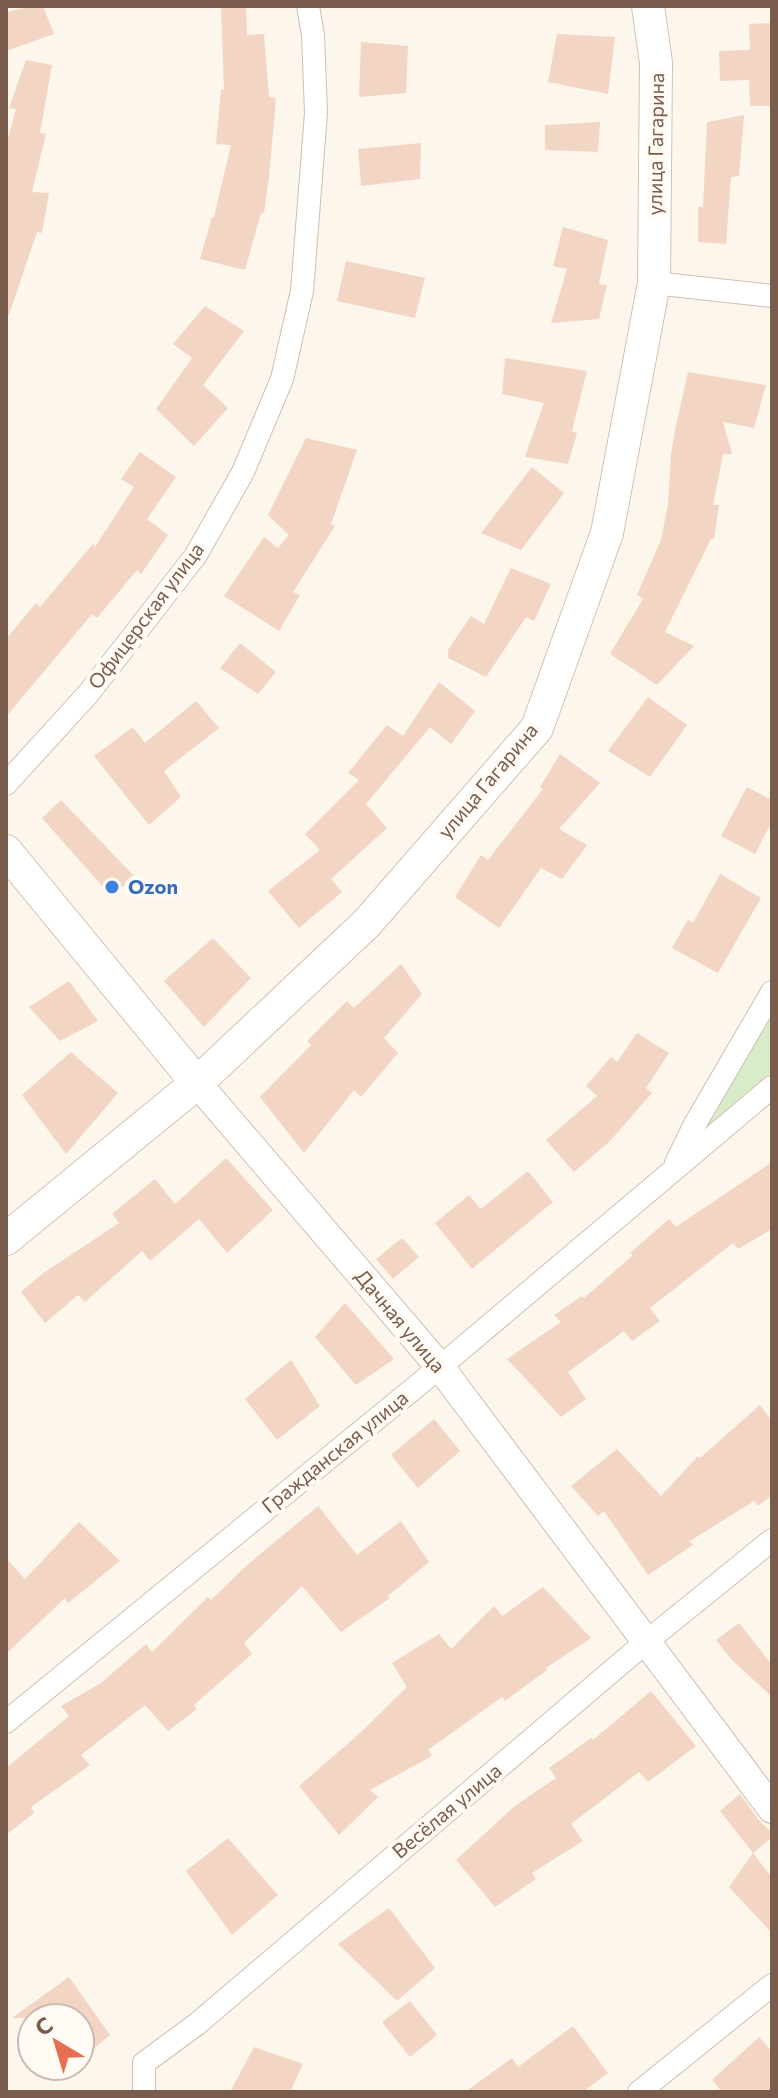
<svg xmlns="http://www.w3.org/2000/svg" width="778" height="2098" font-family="Commissioner,sans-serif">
<rect width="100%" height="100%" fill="#fdf6ec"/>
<path fill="#d8ecc9" d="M772,1002V1072L700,1134Z"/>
<g fill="#f3d5c3">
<path d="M34,6H43L54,34L6,51V12Z"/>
<path d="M221,6H246L247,35L264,34L269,97L276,98L269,177L264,213H261L245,270L200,259L212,217H214L231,145L216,144L221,90H224Z"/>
<path d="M772,23V106H750L749,80L720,81L719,51L750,50L749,24Z"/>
<path d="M557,34L615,37L608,94L548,82Z"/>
<path d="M361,42L408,46L406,93L359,97Z"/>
<path d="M26,60L52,65L40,133L46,134L32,192L49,193L42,233L37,232L9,315L6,314V146L16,109L9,108Z"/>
<path d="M744,115L739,176L731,177L726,244L698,242V207H703L707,122Z"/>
<path d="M600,122L598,152L545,150V125Z"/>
<path d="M421,143L420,179L361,186L358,149Z"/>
<path d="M563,227L608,240L599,284L607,285L599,319L551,323L567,269L553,266Z"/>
<path d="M346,261L425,278L415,318L337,301Z"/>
<path d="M205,306L244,331L203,385L228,408L194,446L156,409L192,358L173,344Z"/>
<path d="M505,358L587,371L572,431L577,433L568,464L525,457L544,403L502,394Z"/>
<path d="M688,372L766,385L754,428L723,422L732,454H723L713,505H719L714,539H711L665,632L694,646L657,685L610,654L643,599L637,595L661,540L668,504L671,453L675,430Z"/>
<path d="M306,438L357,450L331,524L335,526L293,592L300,595L279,631L224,596L264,537L278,548L289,535L268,515Z"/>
<path d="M140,452L176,477L147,519L168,535L141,574L137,570L97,618L92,614L6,717V639L36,603L40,607L93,544L95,547L134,487L121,479Z"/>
<path d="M532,467L564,493L521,550L481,533Z"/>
<path d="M511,568L551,584L534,621L526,617L486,677L448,658V650L471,616L484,624Z"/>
<path d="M240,643L276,672L258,694L220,668Z"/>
<path d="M439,682L475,711L451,744L430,727L366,804L387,828L331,879L342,892L299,928L268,891L320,850L305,834L359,780L348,773L387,725L403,736Z"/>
<path d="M648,697L687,725L650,777L608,751Z"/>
<path d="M196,701L219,728L164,771L181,797L149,825L94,756L133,727L145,743Z"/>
<path d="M560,754L600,783L559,829L587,845L562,879L541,868L499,928L455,897L481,855L488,860L543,789L540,787Z"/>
<path d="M747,787L772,800V821L755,854L721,836Z"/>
<path d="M61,800L135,877L111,896L42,818Z"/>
<path d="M720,874L761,898L718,973L672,948L688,920L693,923Z"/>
<path d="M213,938L251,978L204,1027L164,981Z"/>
<path d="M401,964L422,994L384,1038L398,1053L361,1097L354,1090L304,1153L260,1097L311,1045L307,1041L347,1001L354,1008Z"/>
<path d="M69,981L98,1021L60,1041L29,1007Z"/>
<path d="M637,1033L669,1053L646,1088L652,1093L610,1141L574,1172L546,1140L597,1096L586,1086L611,1057L617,1062Z"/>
<path d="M71,1052L118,1093L66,1154L22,1095Z"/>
<path d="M226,1158L273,1210L227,1253L199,1219L150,1261L142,1251L85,1302L78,1295L45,1323L21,1292L42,1274L119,1223L112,1214L155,1179L175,1204Z"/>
<path d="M772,1162V1229L738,1249L733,1243L650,1308L660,1321L632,1341L624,1331L568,1372L586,1399L561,1417L507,1359L561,1322L554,1315L582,1296L584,1298L633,1255L630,1253L669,1219L676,1227Z"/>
<path d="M528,1171L553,1202L472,1269L435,1223L469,1195L481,1209Z"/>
<path d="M402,1238L419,1257L393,1279L376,1259Z"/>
<path d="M345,1303L394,1359L356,1385L315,1337Z"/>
<path d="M291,1360L320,1406L277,1440L245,1399Z"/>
<path d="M760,1405L772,1421V1495L758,1506L754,1501L690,1541L693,1545L648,1575L604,1511L598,1516L571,1486L617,1449L661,1496L698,1456L700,1458Z"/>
<path d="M434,1419L460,1451L418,1488L391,1455Z"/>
<path d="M318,1506L357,1555L401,1521L429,1562L388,1596L390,1598L341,1632L302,1586L244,1643L252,1654L194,1705L197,1709L168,1731L145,1705L81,1755L90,1765L31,1807L34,1813L6,1835V1768L69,1716L61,1706L101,1683L146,1644L152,1652L208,1597L211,1600L246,1566Z"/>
<path d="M79,1522L120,1561L68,1603L65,1598L6,1654V1558L25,1579Z"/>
<path d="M543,1587L591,1638L546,1668L547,1670L505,1701L502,1697L428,1750L432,1756L370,1790L378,1797L339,1835L299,1786L360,1733L407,1687L392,1663L439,1634L451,1649L494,1606L502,1616Z"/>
<path d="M739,1623L772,1665V1697L732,1660L716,1640Z"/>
<path d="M651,1691L696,1746L648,1782L639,1772L571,1824L583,1841L532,1873L536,1879L495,1907L456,1860L516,1805L556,1778L549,1768L591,1738L593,1740Z"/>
<path d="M740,1794L758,1819L772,1833V1837L753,1853L720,1811Z"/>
<path d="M228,1838L278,1895L232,1935L186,1871Z"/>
<path d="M753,1853L772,1878V1933L729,1887Z"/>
<path d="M389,1908L435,1968L397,2001L338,1944Z"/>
<path d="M69,1977L110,2035L80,2060V2018H12Z"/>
<path d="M410,2001L437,2035L410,2057L382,2022Z"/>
<path d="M573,2026L608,2073L583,2092H465L512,2058L518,2067Z"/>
<path d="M759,2037L772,2052V2092H722L712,2080Z"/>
<path d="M254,2047L303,2064L290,2092H230Z"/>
</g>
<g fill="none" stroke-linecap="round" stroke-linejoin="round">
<defs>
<g id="minor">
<path d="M654,283L772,296"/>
<path d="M6,784L88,694L196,555L243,472L282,379L302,291L316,113L313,35L308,6"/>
<path d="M676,1163L695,1124L772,992"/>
<path d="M6,1722L440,1367L772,1087"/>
<path d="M144,2092V2063L197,2024L646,1642L772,1540"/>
<path d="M639,2092L772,1985"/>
</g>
<path id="tertiary" d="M197,1083L440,1367L772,1809"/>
<g id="secondary">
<path d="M6,851L197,1083"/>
<path d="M6,1239L197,1083L367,923L537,728L607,533L654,283L656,63L648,6"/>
</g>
</defs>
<use href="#minor" stroke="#d1beb0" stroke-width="24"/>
<use href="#tertiary" stroke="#d1beb0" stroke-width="30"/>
<use href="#secondary" stroke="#d6c0b0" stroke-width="34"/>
<use href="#minor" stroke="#fff" stroke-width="22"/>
<use href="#tertiary" stroke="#fff" stroke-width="28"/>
<use href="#secondary" stroke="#fff" stroke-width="32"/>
</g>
<circle fill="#3f7fe0" stroke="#fffaf3" stroke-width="3" cx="112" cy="887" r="8"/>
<g text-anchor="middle" stroke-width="8" stroke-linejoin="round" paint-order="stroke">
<g font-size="20" fill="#7a5c4d" stroke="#fffaf3">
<text transform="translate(656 144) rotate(-89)" y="7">улица Гагарина</text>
<text transform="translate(146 616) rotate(-53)" y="7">Офицерская улица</text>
<text transform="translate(488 781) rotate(-50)" y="7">улица Гагарина</text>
<text transform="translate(400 1321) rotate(50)" y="7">Дачная улица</text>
<text transform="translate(335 1452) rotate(-39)" y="7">Гражданская улица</text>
<text transform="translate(447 1811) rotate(-40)" y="7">Весёлая улица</text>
</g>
<g font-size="20" font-weight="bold" fill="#366cbe" stroke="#fffaf3" text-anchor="start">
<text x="128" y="894">Ozon</text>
</g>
</g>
<rect width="778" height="2098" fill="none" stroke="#7a5c4d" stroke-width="16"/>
<g transform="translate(56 2042) rotate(322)"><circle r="38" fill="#fffaf3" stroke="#cabbb1" stroke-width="2"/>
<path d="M0-6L14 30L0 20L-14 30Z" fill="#e76f51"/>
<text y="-12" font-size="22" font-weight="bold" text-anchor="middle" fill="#7a5c4d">С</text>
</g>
</svg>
